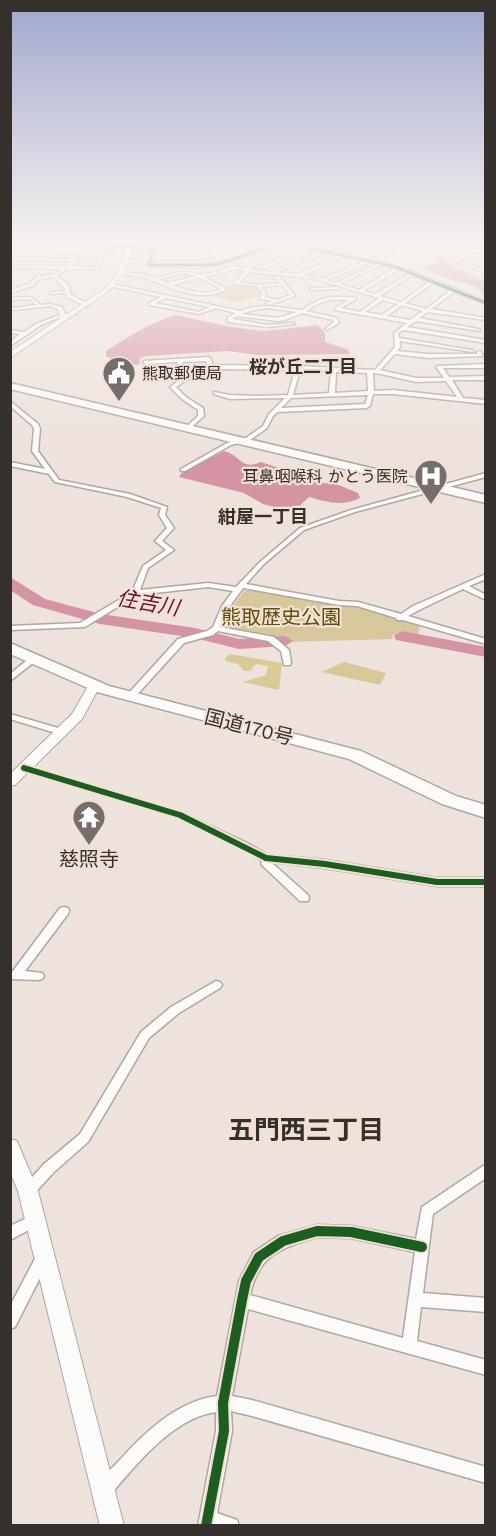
<svg xmlns="http://www.w3.org/2000/svg" width="496" height="1536" font-family="'Work Sans','Noto Sans JP',sans-serif">
<rect width="100%" height="100%" fill="#ede2dc"/>
<g fill="#d6c89b">
<path d="M235,283L255,286L261,292L258,297L234,302L213,296Z"/>
<path d="M250,590L368,609L420,626L418,634L392,635L393,639L285,642V639H276L228,628L234,605L244,591Z"/>
<path d="M344,662L386,673L380,685L322,672Z"/>
</g>
<path fill="#d9ca96" d="M230,654L282,663L279,690L243,682L266,675L268,666L256,664L250,671H244L238,664L226,661L225,658Z"/>
<g fill="#d494a3">
<path d="M442,261L485,281V297L477,287L436,275L419,267Z"/>
<path d="M176,315L231,327L265,331L318,325L325,333V342L347,349L350,354L259,355L227,351L145,356L140,358L139,365H137L121,363L106,356V351C129,336 149,323 176,315Z"/>
<path d="M224,451C241,455 241,471 261,462L285,470L309,482L336,484L358,493L360,498C342,507 327,502 309,497L293,512L263,504L244,493L179,477L182,473Z"/>
</g>
<g fill="none" stroke-linecap="round" stroke-linejoin="round">
<g fill="#d494a3" fill-rule="evenodd">
<path d="M10,577L45,599L101,614L195,628L239,639L285,636L293,641L285,646L239,649L195,638L100,624L33,605L10,590Z"/>
<path d="M402,631L486,647V657L396,640L394,636Z"/>
</g>
<defs>
<g id="street">
<path d="M197,243H240L230,252L218,253L226,261L261,248L279,244L287,243L302,245L323,250L337,245L355,243L328,251L344,255L375,246L369,243H374L394,252L374,261C412,269 448,286 486,301V304L454,292L431,309L486,318V320L428,312L419,318L478,329L480,330V331L416,321L407,327L486,340V343L404,330L398,333L399,338L471,350H473V352L400,341V347L397,351L428,354H478L477,352L479,351L481,352L483,356L428,358L395,354L380,370L416,378H444L436,367L437,366L486,364V368H443L449,377L486,376V380H452L463,398L486,400V404L393,394H373L370,406L367,408L278,412L273,416L267,428L250,440L231,445L185,471H181V469L227,443L246,438L263,426L269,414L285,398L230,399L214,394V392L230,395L256,396L288,395L295,370L215,369L217,377L188,379L176,387L186,397L203,408L204,416L187,431L184,429L198,416V410L182,399L170,387L184,377L177,362L146,364L143,362L144,361L208,357L211,359L213,365L298,366L375,370L395,347L394,333L407,323L335,310V308L348,300C331,298 320,302 306,311L337,318L339,323L327,330L325,329L334,322L333,320L302,313L285,320L278,321L237,316L232,319L267,325L293,323L295,324L267,327L228,322L227,318L236,313L216,308L199,314L149,305V303L161,297L110,286L112,284L240,311L253,307L267,306L301,310L319,300L329,297H356L355,300L341,308L360,312L379,298L311,278L249,272L240,282L259,285L280,283L277,279L266,277L268,276L280,277L295,296L268,305L266,303L272,301L260,299L262,292L256,286L235,284V282L245,271L236,269L204,277L227,289C203,303 176,290 153,281H149V279L138,276L119,274L120,272L141,274L154,278L181,272L193,273L201,275L231,268L224,264L196,268L149,266L147,265L149,259L124,257L126,256H150L151,248H105L77,261L70,266L95,267L103,251L115,252L114,254L105,253L98,269H67L58,275V278L68,284L71,295L89,304V306H85L67,297L66,293L50,294L52,292L65,291C63,282 56,283 54,277L39,279L33,286L10,293V290L29,284L36,277L55,274L62,269L10,268V266H65L72,261L10,260V258L75,259L86,254L10,253V251L86,252L88,253L101,247L10,246V244L152,246L156,248L154,256L197,257L215,254ZM234,244C224,254 217,252 206,245ZM287,245L296,247L243,269L228,263L264,250ZM378,247L389,252L369,260L349,256ZM301,248L319,252L272,272L248,269ZM324,253L340,256L298,274L277,272ZM217,256L222,262L196,265L151,264L153,259H197ZM345,257L365,261L323,279L304,275ZM370,262L377,264L335,283L327,280ZM382,265L395,268L359,290L340,284ZM399,270L409,274L375,294L363,291ZM187,274L196,276L168,283L158,279L175,275ZM412,275L429,282L401,302L380,296ZM200,278L221,289C205,296 188,291 172,285ZM433,283L451,290L426,309L405,303ZM282,285L290,295L277,300L265,297L266,292L261,287ZM166,298L210,307L199,312L155,303ZM383,300L398,304L382,315L365,312ZM402,305L423,311L410,320L387,316ZM267,308L297,312L278,318L241,314L254,310ZM206,361L212,375H189L182,362ZM300,370L331,371L329,393L293,395ZM336,372L367,373L368,391L335,393ZM373,373L381,374L416,382L446,381L457,397L393,390L374,391ZM368,395L365,404L281,408L291,398Z"/>
<path d="M486,253V255L457,259L486,271V274L453,259L443,260L435,257L437,256L443,258Z"/>
<path d="M338,287L340,289L311,290L309,289L311,288Z"/>
<path d="M31,297L40,305L50,304L62,307L65,314L74,313L76,314L58,318L41,325L10,346V342L20,334L10,333V330L24,332L38,323L60,315L58,309L50,306L15,310L10,309V306L15,308L36,305L30,299L10,300V298Z"/>
<path d="M10,401L38,424L40,429L38,451L59,480L130,494L167,507L165,515L174,528L162,541L174,550L148,568L140,590L208,583L236,587L260,562L300,528L351,510L486,473V477L355,512L304,530L264,564L246,584L339,601L358,602L401,614L413,606L486,574V579L469,586L486,595V600L463,589L419,610L408,616L486,639V644L403,620H397L396,618L357,606L339,605L243,588L230,606L220,627L274,637L289,650L291,663L290,665H284L281,651L268,641L218,631L213,635L184,643L134,698H128L127,696L128,694L178,639L207,631L213,627L222,606L233,591L208,587L137,595L85,627L10,630V626L80,623L132,592L143,566L166,550L155,541L167,528L159,515L161,508L127,497L55,482L49,474L10,466V462L45,469L32,451L34,429L32,425L10,406Z"/>
<path d="M31,657H37L38,659L10,681V674Z"/>
<path d="M10,714L65,730L66,732L62,735L10,719Z"/>
<path d="M24,765L183,813L247,843L268,855L325,860L437,878H486V886H437L325,868L271,862L308,895L309,898L308,901H300L262,865L261,860L241,847L177,817L21,770L20,768Z"/>
<path d="M64,907L68,908L69,911L68,914L25,971L42,973L44,976L42,979L38,980L10,979V971H13L60,908Z"/>
<path d="M216,981L220,982L222,985L220,988L179,1013L149,1038L88,1142L54,1172L33,1195L28,1197L23,1195L21,1191L23,1187L44,1164L80,1134L141,1032L171,1007Z"/>
<path d="M486,1164V1178L433,1214L423,1293L486,1298V1312L421,1307L417,1341L486,1360V1375L248,1309L232,1396L252,1400L486,1467V1483L252,1416L231,1411L232,1431L217,1513L237,1520L239,1526H198L216,1431V1412C175,1417 137,1463 112,1493L106,1495L100,1493L98,1487C102,1477 111,1469 118,1462C144,1433 177,1401 217,1396L239,1281L254,1252L278,1236L317,1225L351,1226L416,1239L422,1207ZM317,1237L351,1238L415,1252L403,1338L250,1295C258,1255 281,1248 317,1237Z"/>
<path d="M35,1214L40,1216L42,1220L40,1224L10,1240V1226Z"/>
<path d="M42,1253L47,1255L49,1260L15,1327L10,1329V1306L37,1255Z"/>
</g>
<g id="secondary">
<path d="M129,243H135L123,273L110,290L10,358V352L106,288L117,273Z"/>
<path d="M94,682L100,686L82,719L15,785L10,786V774L72,714L90,683Z"/>
<path d="M10,1139L17,1141L38,1191L124,1526H100L18,1191L10,1172Z"/>
</g>
<g id="highway">
<path d="M10,383L486,495V503L10,389Z"/>
<path d="M10,643L109,686L361,751L456,796L486,805V818L442,804L349,759L97,692L10,654Z"/>
</g>
</defs>
<use href="#street" stroke="#afa7a3" stroke-width="3"/>
<use href="#secondary" stroke="#afa7a3" stroke-width="2"/>
<use href="#highway" stroke="#afa7a3" stroke-width="3"/>
<use href="#street" fill="#fcfbfa" fill-rule="evenodd"/>
<use href="#secondary" fill="#fcfbfa" fill-rule="evenodd"/>
<use href="#highway" fill="#fcfbfa" fill-rule="evenodd"/>
<defs>
<path id="cycleway-far2" d="M10,245L152,247L154,248L149,265H215L271,247L287,244L393,266L486,303"/>
<path id="cycleway-far1" d="M24,768L180,815L266,858L325,864L437,882H486"/>
<path id="cycleway" d="M206,1526L224,1431L223,1403L242,1300L246,1281L259,1257L283,1241L317,1231L351,1232L422,1247"/>
</defs>
<use href="#cycleway-far2" stroke="#f3e0d6" stroke-width="4.5"/>
<use href="#cycleway-far1" stroke="#f3e0d6" stroke-width="10"/>
<use href="#cycleway" stroke="#f3e0d6" stroke-width="14"/>
<use href="#cycleway-far2" stroke="#1b5e20" stroke-width="3"/>
<use href="#cycleway-far1" stroke="#1b5e20" stroke-width="6"/>
<use href="#cycleway" stroke="#1b5e20" stroke-width="10"/>
</g>
<linearGradient id="sky" x2="0" y2="1"><stop stop-color="#a0a7cc"/><stop offset="0.53" stop-color="#f7f2ef"/><stop offset="1" stop-color="#f7f2ef" stop-opacity="0"/></linearGradient>
<rect width="496" height="458" fill="url(#sky)"/>
<defs>
<symbol id="civic-pin" viewBox="-11 -11 22 30"><path d="M0 17L-7.5 6A9.5 9.5 0 1 1 7.5 6Z" fill="#766e6a" stroke="#f3e0d6"/><path d="M-.6-6.5H3V-4.5H.6V-3L4-1V1h2V6H-6V1h2V-1L-.6-3ZM-1.2 2.5V6h2.4V2.5Z" fill="#fff"/></symbol>
<symbol id="hospital-pin" viewBox="-11 -11 22 30"><path d="M0 17L-7.5 6A9.5 9.5 0 1 1 7.5 6Z" fill="#766e6a" stroke="#f3e0d6"/><path d="M-5-5h3v3.5h4V-5h3V5h-3V1.5h-4V5h-3Z" fill="#fff"/></symbol>
<symbol id="temple-pin" viewBox="-11 -11 22 30"><path d="M0 17L-7.5 6A9.5 9.5 0 1 1 7.5 6Z" fill="#766e6a" stroke="#f3e0d6"/><path d="M0-6L5-2H3V0L6.5 2.5H4V6H1.5V3h-3V6H-4V2.5H-6.5L-3 0V-2H-5Z" fill="#fff"/></symbol>
</defs>
<g fill-rule="evenodd">
<use href="#civic-pin" x="100" y="354" width="38" height="52"/>
<use href="#hospital-pin" x="412" y="457" width="38" height="52"/>
<use href="#temple-pin" x="70" y="798" width="38" height="52"/>
</g>
<g text-anchor="middle" stroke-width="4.5" stroke-linejoin="round" paint-order="stroke">
<g font-size="16" fill="#36302c" stroke="#f3e0d6" text-anchor="start">
<text x="142" y="379">熊取郵便局</text>
<text x="408" y="482" text-anchor="end">耳鼻咽喉科 かとう医院</text>
</g>
<g font-size="18" font-weight="bold" fill="#36302c" stroke="#f3e0d6">
<text x="303" y="373">桜が丘二丁目</text>
<text x="263" y="523">紺屋一丁目</text>
</g>
<g font-size="20" fill="#5c5007" stroke="#f3e0d6">
<text x="281" y="624">熊取歴史公園</text>
</g>
<g font-size="20" fill="#36302c" stroke="#f3e0d6">
<text transform="translate(249 727) rotate(14)" y="7">国道170号</text>
</g>
<g font-size="20" fill="#36302c" stroke="#f3e0d6">
<text x="89" y="866">慈照寺</text>
</g>
<g font-size="21" font-style="italic" fill="#631331" stroke="#f3e0d6">
<text transform="translate(148 603) rotate(10)" y="7">住吉川</text>
</g>
<g font-size="26" font-weight="bold" fill="#36302c" stroke="#f3e0d6">
<text x="306" y="1139">五門西三丁目</text>
</g>
</g>
<rect width="496" height="1536" fill="none" stroke="#36302c" stroke-width="24"/>
</svg>
